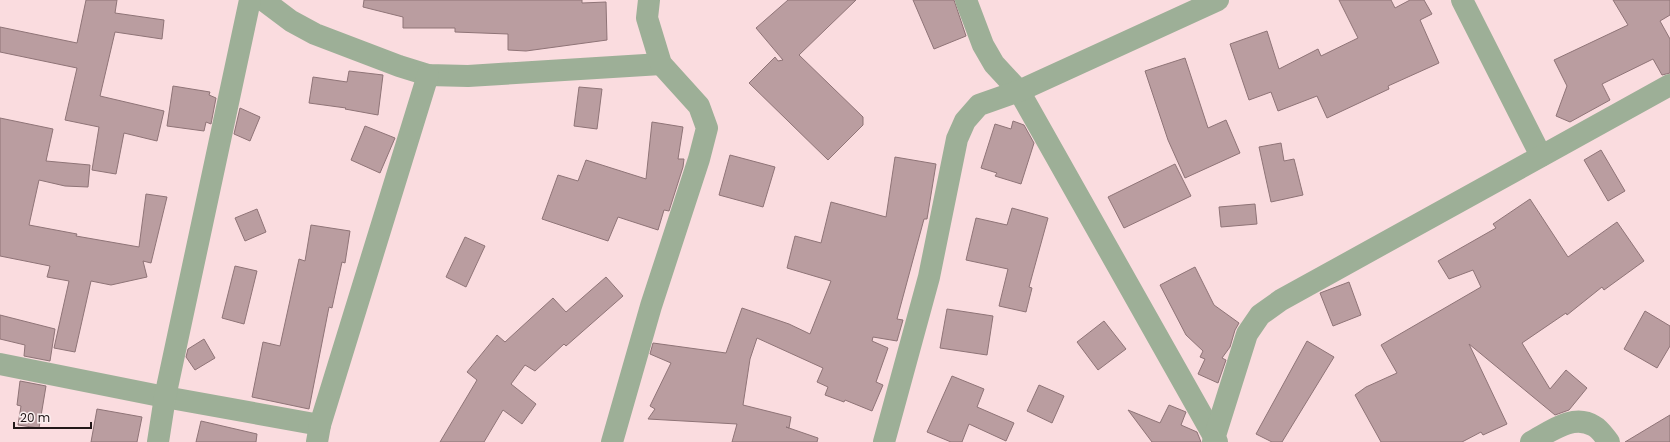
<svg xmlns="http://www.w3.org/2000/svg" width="1670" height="442" font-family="Poppins,sans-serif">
<rect width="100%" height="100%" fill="#fadcdf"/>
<g fill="#ba9da0" stroke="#8f7477">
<path d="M86,0H117L115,13L164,20L162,39L115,32L100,96L164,111L157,141L124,133L116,174L92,170L99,127L65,120L77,68L0,52V27L77,43Z"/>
<path d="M364,0H582V3L606,2L607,40L526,51L508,50V34L455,32V28H403V17L363,7Z"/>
<path d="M788,0H856L799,55L863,117V125L828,160L749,83L775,57L778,61L783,60L756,28Z"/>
<path d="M913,0H954L966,36L934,49Z"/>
<path d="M1339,0H1391L1395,8L1410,0H1424L1432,14L1420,20L1439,63L1388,86L1389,89L1327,118L1317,96L1278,111L1271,92L1249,100L1230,44L1267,31L1279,69L1318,49L1321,56L1358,38Z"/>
<path d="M1613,0H1670V15L1660,21L1670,39V73L1662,75L1653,59L1602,84L1610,100L1570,122L1556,116L1567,86L1554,60L1628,25Z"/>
<path d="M1185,58L1208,128L1226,120L1240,153L1185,178L1168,140L1145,71Z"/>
<path d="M349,71L383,75L378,115L345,109L346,108L309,103L313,77L347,82Z"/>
<path d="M173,86L210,92L209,95L216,98L211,124L206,122L204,131L167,126Z"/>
<path d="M579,87L602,89L597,129L574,126Z"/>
<path d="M240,108L260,117L250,141L234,134Z"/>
<path d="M0,118L53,129L46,161L90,165L88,187L65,186L39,180L29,225L77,234L76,236L139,247L146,194L167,197L151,263L143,261L147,277L111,285L91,281L75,352L54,348L69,281L47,277L50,266L0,256Z"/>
<path d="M1013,121L1024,125L1034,143L1021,184L995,176L997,173L981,168L995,124L1011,129Z"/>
<path d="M652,122L683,127L678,159H684L683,167L669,211L664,210L658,230L618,217L608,241L542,219L558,175L578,181L586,160L646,179Z"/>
<path d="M365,126L395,138L380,173L351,160Z"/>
<path d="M1281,143L1284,161L1294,159L1303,195L1271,202L1259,147Z"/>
<path d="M1601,150L1625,191L1608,201L1584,160Z"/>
<path d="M730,155L775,167L763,207L719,195Z"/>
<path d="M895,157L936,164L927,219H924L897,319L903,320L897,341L873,337L872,341L888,348L876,382L883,385L872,411L845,400L844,402L825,395L828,387L817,382L823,368L757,338L750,359L743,405L791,417L789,428L786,427L818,438L817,442H732L737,424L648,419L655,409L650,406L671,363L650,354L653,343L726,353L742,308L789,324L810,334L831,281L787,268L795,236L821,243L831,202L886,217Z"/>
<path d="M1175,164L1191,196L1124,228L1108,197Z"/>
<path d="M1530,199L1568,257L1617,222L1644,261L1604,290L1602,287L1567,315L1566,313L1522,343L1550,389L1566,370L1587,388L1569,410L1555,415L1469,344L1507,424L1483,435L1481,432L1462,442H1381L1355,395L1366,387L1397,373L1381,345L1481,287L1473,270L1449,279L1438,261L1496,228L1493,224Z"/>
<path d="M1255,204L1257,224L1221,227L1219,207Z"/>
<path d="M1012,208L1048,218L1029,287L1032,288L1026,312L999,306L1008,269L966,260L976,218L1007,225Z"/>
<path d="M257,209L266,232L245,241L235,218Z"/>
<path d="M311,225L350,231L345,263L342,262L332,308L329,307L309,409L252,397L263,342L280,346L299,259L305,261Z"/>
<path d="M465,237L485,246L466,287L446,277Z"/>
<path d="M235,266L257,271L244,324L222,318Z"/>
<path d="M1195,267L1214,305L1239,323L1235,330L1230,347L1222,358L1226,360L1218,383L1198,374L1205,359L1200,357L1203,351L1186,335L1160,285Z"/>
<path d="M606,277L623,296L566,346L564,344L535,371L525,365L511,384L536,404L522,424L503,410L484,442H440L477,380L467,372L497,335L505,342L553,298L566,312Z"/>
<path d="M1349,282L1361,315L1333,326L1320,293Z"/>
<path d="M947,309L993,316L987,355L940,348Z"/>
<path d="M1645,311L1670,326V346L1657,368L1624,349Z"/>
<path d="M0,315L55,329L50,361L24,356L25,345L0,339Z"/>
<path d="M1104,321L1126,349L1098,370L1077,342Z"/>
<path d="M204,339L215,358L195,370L186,357L188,349Z"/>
<path d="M1307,341L1334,357L1282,442H1272L1256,434Z"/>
<path d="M952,376L984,389L977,407L1014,423L1006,441L969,424L962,442H951L927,432Z"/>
<path d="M20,381L46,386L39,428L18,425L21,406L17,405Z"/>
<path d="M1039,385L1064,396L1052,423L1027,411Z"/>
<path d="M1169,405L1186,412L1181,425L1197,432L1201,442H1152L1128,410L1160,423Z"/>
<path d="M97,409L142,417L137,442H91Z"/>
<path d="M1670,415V442H1625Z"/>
<path d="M201,421L257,434L256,442H196Z"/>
</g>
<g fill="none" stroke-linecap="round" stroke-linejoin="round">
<g stroke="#9daf97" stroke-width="22">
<path d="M263,0L291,21L315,34L399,66L428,75L468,76L661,64"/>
<path d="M966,0L983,45L994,64L1019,91L1217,442"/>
<path d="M1462,0L1541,156"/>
<path d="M0,364L165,397L320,425"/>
<path d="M158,442L165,397L250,0"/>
<path d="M317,442L320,425L428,75"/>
<path d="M612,442L651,306L699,159L707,128L699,106L661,64L647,18L649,0"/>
<path d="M884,442L929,277L957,139L965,121L979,105L1019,91L1218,0"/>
<path d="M1213,442L1247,334L1260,315L1281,300L1670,85"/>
<path d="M1531,442C1550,432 1573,413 1594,426C1600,429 1605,437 1609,442"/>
</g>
</g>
<path d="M14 422v6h77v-6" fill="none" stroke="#221718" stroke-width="2"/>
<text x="20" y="422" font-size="12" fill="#221718" stroke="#fbeff0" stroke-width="3" paint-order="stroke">20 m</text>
</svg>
